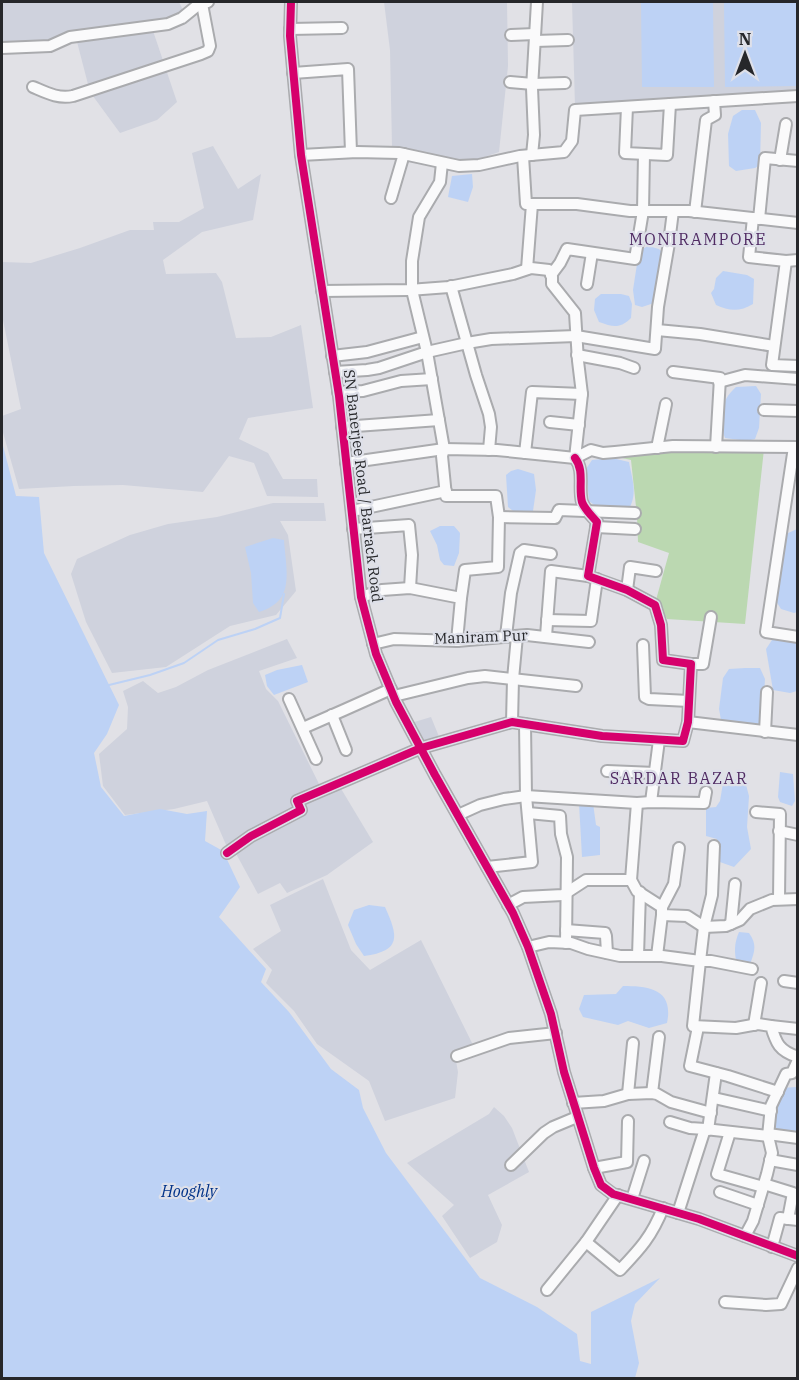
<svg xmlns="http://www.w3.org/2000/svg" width="799" height="1380" font-family="'IBM Plex Serif',serif">
<rect width="100%" height="100%" fill="#e1e1e6"/>
<g fill="#cfd2dd">
<path d="M2,2H179L183,10L170,21L150,22L177,102L157,120L120,133L90,92L75,34L47,43L2,45Z"/>
<path d="M384,2H507L508,66L499,152L470,162L443,159L392,147L390,50Z"/>
<path d="M572,2H797V91L575,106Z"/>
<path d="M213,146L238,189L261,174L253,220L202,232L163,260L166,274L216,273L222,282L236,338L271,337L301,325L313,408L248,418L239,439L268,453L283,479H317L318,497L267,496L254,463L229,456L203,492L123,485L74,486L19,489L2,429V416L21,409L2,315V262L31,263L80,248L130,230H154L153,222H179L204,208L192,153Z"/>
<path d="M273,503H324L326,521H280L288,535L296,591L276,615L230,626L166,667L112,673L86,622L71,574L77,559L130,535L168,524L217,517Z"/>
<path d="M287,639L297,658L259,671L266,689L278,701L321,788L297,809L227,847L207,801L174,809L125,815L103,786L99,754L127,729L128,707L123,691L143,681L158,693L176,687L208,670Z"/>
<path d="M431,717L440,739L423,745L411,723Z"/>
<path d="M340,787L373,842L327,875L287,893L280,883L258,894L234,850L301,803Z"/>
<path d="M323,879L351,950L370,970L421,940L474,1047L456,1061L458,1072L455,1098L385,1121L369,1081L317,1044L294,1011L266,983L272,970L253,949L281,931L270,905Z"/>
<path d="M494,1107L504,1116L512,1128L529,1172L488,1195L502,1225L497,1242L470,1258L442,1216L454,1205L407,1163L489,1114Z"/>
</g>
<path fill="#bbd8b1" d="M672,448L764,449L745,624L667,619L656,600L669,553L638,542L637,516L631,460L622,458L621,454Z"/>
<g fill="#bdd2f5">
<path d="M641,2H713L714,87H642Z"/>
<path d="M724,2H796L797,86L725,87Z"/>
<path d="M742,110H755L761,123L760,165L755,168L736,171L729,166L728,134L733,116Z"/>
<path d="M472,174L473,187L468,202L448,197L452,176Z"/>
<path d="M648,246L659,249L662,252L654,303L642,307L635,305L633,290L639,251Z"/>
<path d="M723,271L747,275L754,279L753,304C740,312 729,311 716,305L711,293L714,289L716,278Z"/>
<path d="M601,294H621L629,296L632,304L631,318C620,329 613,327 599,322L594,310L595,299Z"/>
<path d="M756,386L761,394L759,428L755,439L747,441L725,438C718,420 720,401 736,387Z"/>
<path d="M2,442L16,496L39,497L44,553L119,705L107,734L94,753L101,787L124,816L160,809L187,814L207,811L205,841L223,851L240,887L219,917L266,969L261,982L289,1012L331,1069L359,1090L363,1108L386,1153L480,1278L537,1307L577,1334L580,1361L591,1364V1312L660,1278L635,1304L631,1321L639,1363L635,1378H2Z"/>
<path d="M612,458L629,462C632,479 638,493 629,509L597,507L589,501L586,469L592,460Z"/>
<path d="M518,469L534,474L536,490L533,511H513L508,507L506,475L511,471Z"/>
<path d="M440,526H454L460,533L459,553L454,566L444,565L440,560L437,545L430,531Z"/>
<path d="M797,529V612L794,613L781,609L776,601L780,564L786,534Z"/>
<path d="M273,538L284,540C285,561 294,594 272,606C268,609 264,610 259,612L253,603L251,573L245,547Z"/>
<path d="M792,639L797,642V691L790,693L773,690L766,649L772,640Z"/>
<path d="M302,665L308,682L274,695L267,686L265,675L277,670Z"/>
<path d="M745,668H760L765,679L762,724H738L721,720L719,709L723,678L729,669Z"/>
<path d="M780,772L793,774L795,801L792,806L780,802L778,797Z"/>
<path d="M731,779L745,781L749,796L747,827L751,849L734,867L717,861V839L706,836V808L716,807L720,801L723,783Z"/>
<path d="M579,803H593L596,825L600,827V855L582,857Z"/>
<path d="M369,905L385,907C398,936 402,951 364,956L356,944L348,925L354,910Z"/>
<path d="M739,932L749,933C757,944 755,951 750,964L737,965C734,952 734,944 739,932Z"/>
<path d="M623,986C649,986 674,989 667,1023L649,1028L628,1021L618,1025L583,1017L579,1009L584,995L616,994Z"/>
<path d="M797,1087V1136L778,1134L772,1125L780,1088Z"/>
</g>
<g fill="none" stroke-linecap="round" stroke-linejoin="round">
<path stroke="#bdd2f5" stroke-width="2" d="M109,685L150,675L184,663L218,640L255,629L280,618L284,594"/>
<defs>
<g id="minor">
<path d="M291,2L290,36L301,155L339,396L361,597L376,654L396,702L435,775L513,913L528,947L551,1014L564,1072L594,1168L601,1185L613,1194L699,1219L798,1256"/>
<path d="M290,29L342,28"/>
<path d="M511,35L535,34"/>
<path d="M535,41L568,40"/>
<path d="M2,48L50,46L70,37L168,24L182,18L198,5L208,2"/>
<path d="M293,73L348,69L351,152"/>
<path d="M510,82L533,84L565,83"/>
<path d="M33,87C47,93 58,99 73,96L201,54L208,51L210,46L202,4"/>
<path d="M627,107L625,153L667,155L670,104"/>
<path d="M301,155L357,152L399,153L459,166L479,165L520,156L564,152L572,141L575,110L798,96"/>
<path d="M532,155L534,135L532,88L537,2"/>
<path d="M523,156L526,204H577L630,211H689L798,223"/>
<path d="M780,160L786,124"/>
<path d="M442,163L440,182L419,217L412,261V290L427,352L444,449L442,456L446,496H496L499,517L498,567L465,570L461,598"/>
<path d="M391,198L404,154"/>
<path d="M695,212L706,120L715,115L714,101"/>
<path d="M753,218L749,257L786,261L798,260"/>
<path d="M759,219L765,158L798,161"/>
<path d="M786,261L772,365L798,366"/>
<path d="M527,269L532,204"/>
<path d="M551,275L560,263L567,249L635,259L643,211L644,154"/>
<path d="M587,284L592,253"/>
<path d="M451,286L476,375L489,414L491,427L489,450"/>
<path d="M322,291L409,290L449,287L513,274L531,268L549,270L552,277V284L575,313L578,361L582,394L575,458"/>
<path d="M657,330L700,334L774,346"/>
<path d="M577,355L620,363L634,368"/>
<path d="M332,356L367,352L423,337"/>
<path d="M335,372L367,370L379,368L427,352L467,343L491,339L576,336L655,349L658,307L669,243L673,211"/>
<path d="M673,372L720,378L716,447"/>
<path d="M719,382L745,375L798,379"/>
<path d="M338,392L363,391L401,381L432,379"/>
<path d="M764,410L798,411"/>
<path d="M550,422L579,425"/>
<path d="M342,427L439,420"/>
<path d="M794,447L766,632L798,637"/>
<path d="M657,448L666,404"/>
<path d="M525,453L532,392L582,394"/>
<path d="M346,463L444,449L497,450L575,458L591,450L603,453L615,452L673,446L798,447"/>
<path d="M352,511L446,491"/>
<path d="M499,517L555,518L559,510L635,513"/>
<path d="M596,527L635,529"/>
<path d="M353,529L409,525L412,555L410,588"/>
<path d="M627,590L630,567L656,571"/>
<path d="M361,597L382,590L410,588L461,598L457,641"/>
<path d="M547,620L591,621L597,579"/>
<path d="M506,636L511,593L520,553L524,550L551,554"/>
<path d="M546,636L551,571L588,576"/>
<path d="M373,644L394,639L457,641L527,635L589,642"/>
<path d="M643,645L645,697L649,699L689,701"/>
<path d="M691,664H703L711,617"/>
<path d="M394,696L468,678L485,676L576,686"/>
<path d="M289,699L316,759"/>
<path d="M332,715L346,750"/>
<path d="M512,722L513,679L517,636"/>
<path d="M688,722L798,735"/>
<path d="M303,728L344,710L391,689"/>
<path d="M765,732L767,692"/>
<path d="M607,771L655,773"/>
<path d="M651,802L659,740"/>
<path d="M756,812L780,814L779,899"/>
<path d="M528,813L560,816L561,834L567,857L566,943"/>
<path d="M458,815L480,805L504,799L526,796L637,803L651,802L704,803L706,792"/>
<path d="M779,831L798,835"/>
<path d="M714,846L712,895L704,927L700,961H711L752,969"/>
<path d="M227,853L251,836L301,810L297,801L421,748L512,722L602,736L683,741L688,722L691,664L663,660L661,625L655,605L627,590L588,576L597,522C592,516 585,510 582,502C578,487 585,471 575,458"/>
<path d="M487,867L532,862L526,796L525,724"/>
<path d="M631,880L637,803"/>
<path d="M508,905L523,897L563,895L586,880H631L637,891L662,907V915L687,916L704,927L726,926L740,920L750,909L772,900L798,899"/>
<path d="M662,907L674,884L679,848"/>
<path d="M731,924L735,884"/>
<path d="M566,930L605,933L606,936L607,953"/>
<path d="M528,947L549,942L571,943L588,949L620,956H662L700,961L693,1026L736,1028L758,1024L771,1026C776,1043 779,1051 798,1057"/>
<path d="M638,956L640,892"/>
<path d="M657,956L662,915"/>
<path d="M784,981L798,983"/>
<path d="M754,1025L761,983"/>
<path d="M771,1026L798,1029"/>
<path d="M698,1027L690,1066L728,1076L778,1092"/>
<path d="M457,1056L509,1038L556,1033"/>
<path d="M652,1093L659,1037"/>
<path d="M628,1094L633,1043"/>
<path d="M714,1098L771,1111"/>
<path d="M573,1103L604,1101L628,1094L652,1093L657,1094L671,1102L711,1113"/>
<path d="M670,1122L690,1128L705,1129"/>
<path d="M708,1130L716,1073"/>
<path d="M730,1132L717,1174L763,1187"/>
<path d="M768,1134L798,1138"/>
<path d="M770,1160L798,1165"/>
<path d="M511,1165L544,1133L553,1127L577,1117"/>
<path d="M594,1168L627,1162L628,1121"/>
<path d="M764,1184L793,1193L788,1219"/>
<path d="M720,1192L758,1205"/>
<path d="M632,1199L644,1161"/>
<path d="M678,1213L705,1129L768,1136L771,1106L786,1074L792,1073L798,1060"/>
<path d="M745,1236L753,1221L767,1174L772,1153L768,1136"/>
<path d="M586,1242L620,1270C640,1249 652,1236 663,1208"/>
<path d="M772,1247L780,1218L798,1220"/>
<path d="M547,1290L586,1242L618,1195"/>
<path d="M725,1302L766,1305L781,1304L798,1268"/>
</g>
</defs>
<use href="#minor" stroke="#aaabae" stroke-width="14"/>
<use href="#minor" stroke="#fafafb" stroke-width="10"/>
<defs>
<g id="cycleway">
<path d="M291,2L290,36L301,155L339,396L361,597L376,654L396,702L435,775L513,913L528,947L551,1014L564,1072L594,1168L601,1185L613,1194L699,1219L798,1256"/>
<path d="M227,853L251,836L301,810L297,801L421,748L512,722L602,736L683,741L688,722L691,664L663,660L661,625L655,605L627,590L588,576L597,522C592,516 585,510 582,502C578,487 585,471 575,458"/>
</g>
</defs>
<use href="#cycleway" stroke="#dee0e9" stroke-width="11"/>
<use href="#cycleway" stroke="#d6006c" stroke-width="8"/>
</g>
<g text-anchor="middle" stroke-width="4.5" stroke-linejoin="round" paint-order="stroke">
<g font-size="15" fill="#26272a" stroke="#dee0e9">
<text transform="translate(363 486) rotate(83)" y="5">SN Banerjee Road / Barrack Road</text>
<text transform="translate(481 637) rotate(-2)" y="5">Maniram Pur</text>
</g>
<g font-size="16" letter-spacing="1.5" fill="#502b63" stroke="#dee0e9">
<text x="698" y="245">MONIRAMPORE</text>
<text x="679" y="784">SARDAR BAZAR</text>
</g>
<g font-size="16" font-style="italic" fill="#003289" stroke="#dee0e9">
<text x="189" y="1197">Hooghly</text>
</g>
</g>
<rect width="799" height="1380" fill="none" stroke="#26272a" stroke-width="6"/>
<g transform="translate(745 54)" stroke="#dee0e9" stroke-width="4.5" paint-order="stroke">
<path d="M0-4.5L10 22L0 15L-10 22Z" fill="#26272a"/>
<text y="-9" font-size="16" font-weight="bold" text-anchor="middle" fill="#26272a">N</text>
</g>
</svg>
